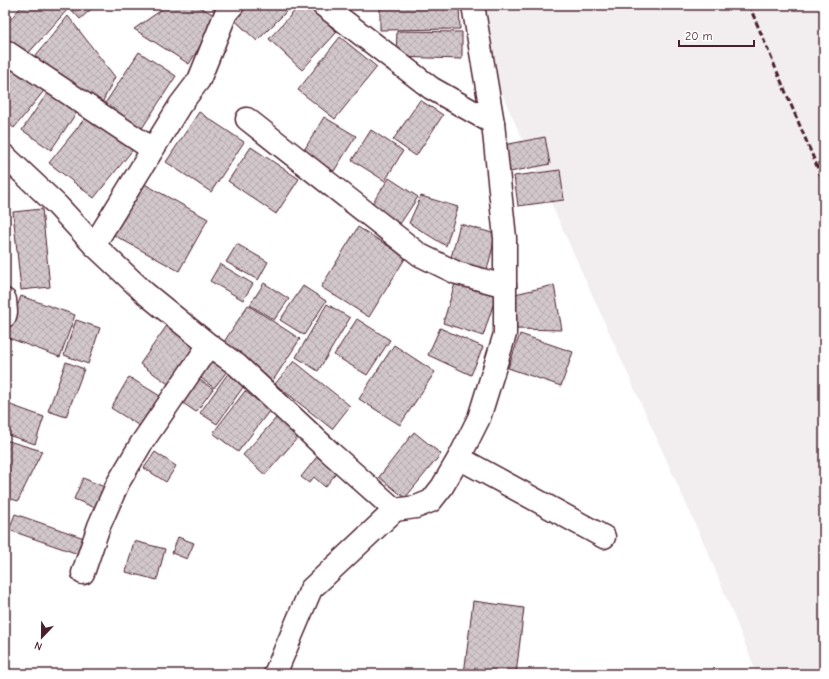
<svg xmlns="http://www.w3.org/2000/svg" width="829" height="679" font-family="'Comic Neue',sans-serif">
<defs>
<pattern id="building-cross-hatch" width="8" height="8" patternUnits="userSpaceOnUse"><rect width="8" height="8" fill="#d2c7cb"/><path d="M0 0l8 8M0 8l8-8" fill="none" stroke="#b6aaae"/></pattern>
</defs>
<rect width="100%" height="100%" fill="#fff"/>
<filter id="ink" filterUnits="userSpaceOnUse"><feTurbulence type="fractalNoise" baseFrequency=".025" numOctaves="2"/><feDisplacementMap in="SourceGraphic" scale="8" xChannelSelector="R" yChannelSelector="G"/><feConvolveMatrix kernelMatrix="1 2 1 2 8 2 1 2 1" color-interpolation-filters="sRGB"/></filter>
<g filter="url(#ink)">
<path fill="#f2eeef" d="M462,5H824V674H757L710,557Z"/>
<g fill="url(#building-cross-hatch)" stroke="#4a1f2b">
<path d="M23,5H62L67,10L25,57L5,40V25Z"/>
<path d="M67,5H96L80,19Z"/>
<path d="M164,5H196L218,17L189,64L134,29L160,11Z"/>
<path d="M237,5H293L257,41L228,14Z"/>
<path d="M300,5H307L337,32L302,70L269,39Z"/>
<path d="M380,5H459L460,29L380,30Z"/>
<path d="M68,16L115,77L102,103L57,71L32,60Z"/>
<path d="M397,31L462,32V59L396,57Z"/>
<path d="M340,37L377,67L335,119L298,90Z"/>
<path d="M139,52L176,76L137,136L100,111Z"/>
<path d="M18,63L47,87L14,128L5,121V79Z"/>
<path d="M50,89L79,109L51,150L22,130Z"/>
<path d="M420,100L443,115L416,156L393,140Z"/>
<path d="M90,112L135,147L94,198L49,163Z"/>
<path d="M199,112L244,142L211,192L166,162Z"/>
<path d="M324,117L356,136L334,171L303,152Z"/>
<path d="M371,130L403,151L385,181L352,160Z"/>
<path d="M545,137L550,164L510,172L504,145Z"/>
<path d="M251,147L299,179L276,214L228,181Z"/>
<path d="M560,170L564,200L518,206L514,176Z"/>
<path d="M389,178L418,197L398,227L369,208Z"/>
<path d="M139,181L208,219L179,271L110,233Z"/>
<path d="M421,196L458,207L446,246L409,223Z"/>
<path d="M42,209L50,287L21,290L13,212Z"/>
<path d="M460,224L496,234L486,274L449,265Z"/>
<path d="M358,227L406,257L369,317L321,287Z"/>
<path d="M237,244L268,262L258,280L226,262Z"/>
<path d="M220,264L253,284L243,300L210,281Z"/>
<path d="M456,280L497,293L483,336L443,323Z"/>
<path d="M264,283L289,299L274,320L250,305Z"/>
<path d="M554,285L562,330L514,329L515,294Z"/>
<path d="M303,286L326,301L304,335L280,320Z"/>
<path d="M21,296L75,315L60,357L6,337Z"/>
<path d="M327,304L350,318L318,371L296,357Z"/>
<path d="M248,305L300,339L272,382L220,348Z"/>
<path d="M357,319L390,340L367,375L334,355Z"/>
<path d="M76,320L100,328L88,364L64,355Z"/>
<path d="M168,324L202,347L174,388L140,364Z"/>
<path d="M440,328L483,347L471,375L428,355Z"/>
<path d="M520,334L573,352L561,386L508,368Z"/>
<path d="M394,345L435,372L400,425L359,399Z"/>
<path d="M214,354L231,366L214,388L197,375Z"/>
<path d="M294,361L350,406L332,429L275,384Z"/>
<path d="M66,362L84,369L66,417L48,411Z"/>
<path d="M229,372L246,383L217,424L200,413Z"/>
<path d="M129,377L165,399L146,430L111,408Z"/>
<path d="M197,378L213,389L196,412L180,401Z"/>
<path d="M245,391L270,410L238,452L213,433Z"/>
<path d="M5,403L44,417L35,444L5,434Z"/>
<path d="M277,417L299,436L265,475L243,455Z"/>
<path d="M414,432L441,454L405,498L379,477Z"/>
<path d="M5,440L42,451L18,501L5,497Z"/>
<path d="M155,452L176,466L166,482L144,468Z"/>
<path d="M319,454L339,470L325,487L314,477L309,483L301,477Z"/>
<path d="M83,478L109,489L100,510L74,499Z"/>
<path d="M15,514L87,539L81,555L9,530Z"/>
<path d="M178,537L194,543L187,559L172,553Z"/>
<path d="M134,541L165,549L157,580L126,572Z"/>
<path d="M473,601L524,608L516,674H464Z"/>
</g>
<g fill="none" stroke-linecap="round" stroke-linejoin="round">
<defs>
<g id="minor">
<path d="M323,5L431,88L493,123"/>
<path d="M5,51L152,149"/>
<path d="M247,119L420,255L457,273L505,286"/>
<path d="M5,156L57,205L94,245L145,293L209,345L237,365L331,453L395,510L416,507L431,501L442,487L459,458L479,418L505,334V238L493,123L473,5"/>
<path d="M94,245L180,105L199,80L226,13L233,5"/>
<path d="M5,300L6,312L5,316"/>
<path d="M459,458L604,537"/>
<path d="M83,573L99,526L118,483L141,444L209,345"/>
<path d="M275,674L311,589L395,510"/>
</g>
</defs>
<use href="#minor" stroke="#4a1f2b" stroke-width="25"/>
<use href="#minor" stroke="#fff" stroke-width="22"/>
<path stroke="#4a1f2b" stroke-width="3" stroke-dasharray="6 3" stroke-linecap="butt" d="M749,5L824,183"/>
</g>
</g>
<rect width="829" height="679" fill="none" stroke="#fff" stroke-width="20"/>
<rect x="10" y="10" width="809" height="659" fill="none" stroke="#4a1f2b" stroke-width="1.5" filter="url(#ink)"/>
<g transform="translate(42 637) rotate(202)" stroke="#ffffff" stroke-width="3" paint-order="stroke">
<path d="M0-3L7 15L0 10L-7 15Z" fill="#4a1f2b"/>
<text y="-6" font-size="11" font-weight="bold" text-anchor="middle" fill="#4a1f2b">N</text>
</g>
<path d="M679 40v6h75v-6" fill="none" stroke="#4a1f2b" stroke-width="2"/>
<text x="685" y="40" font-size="12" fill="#4a1f2b" stroke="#ffffff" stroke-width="3" paint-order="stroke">20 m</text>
</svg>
